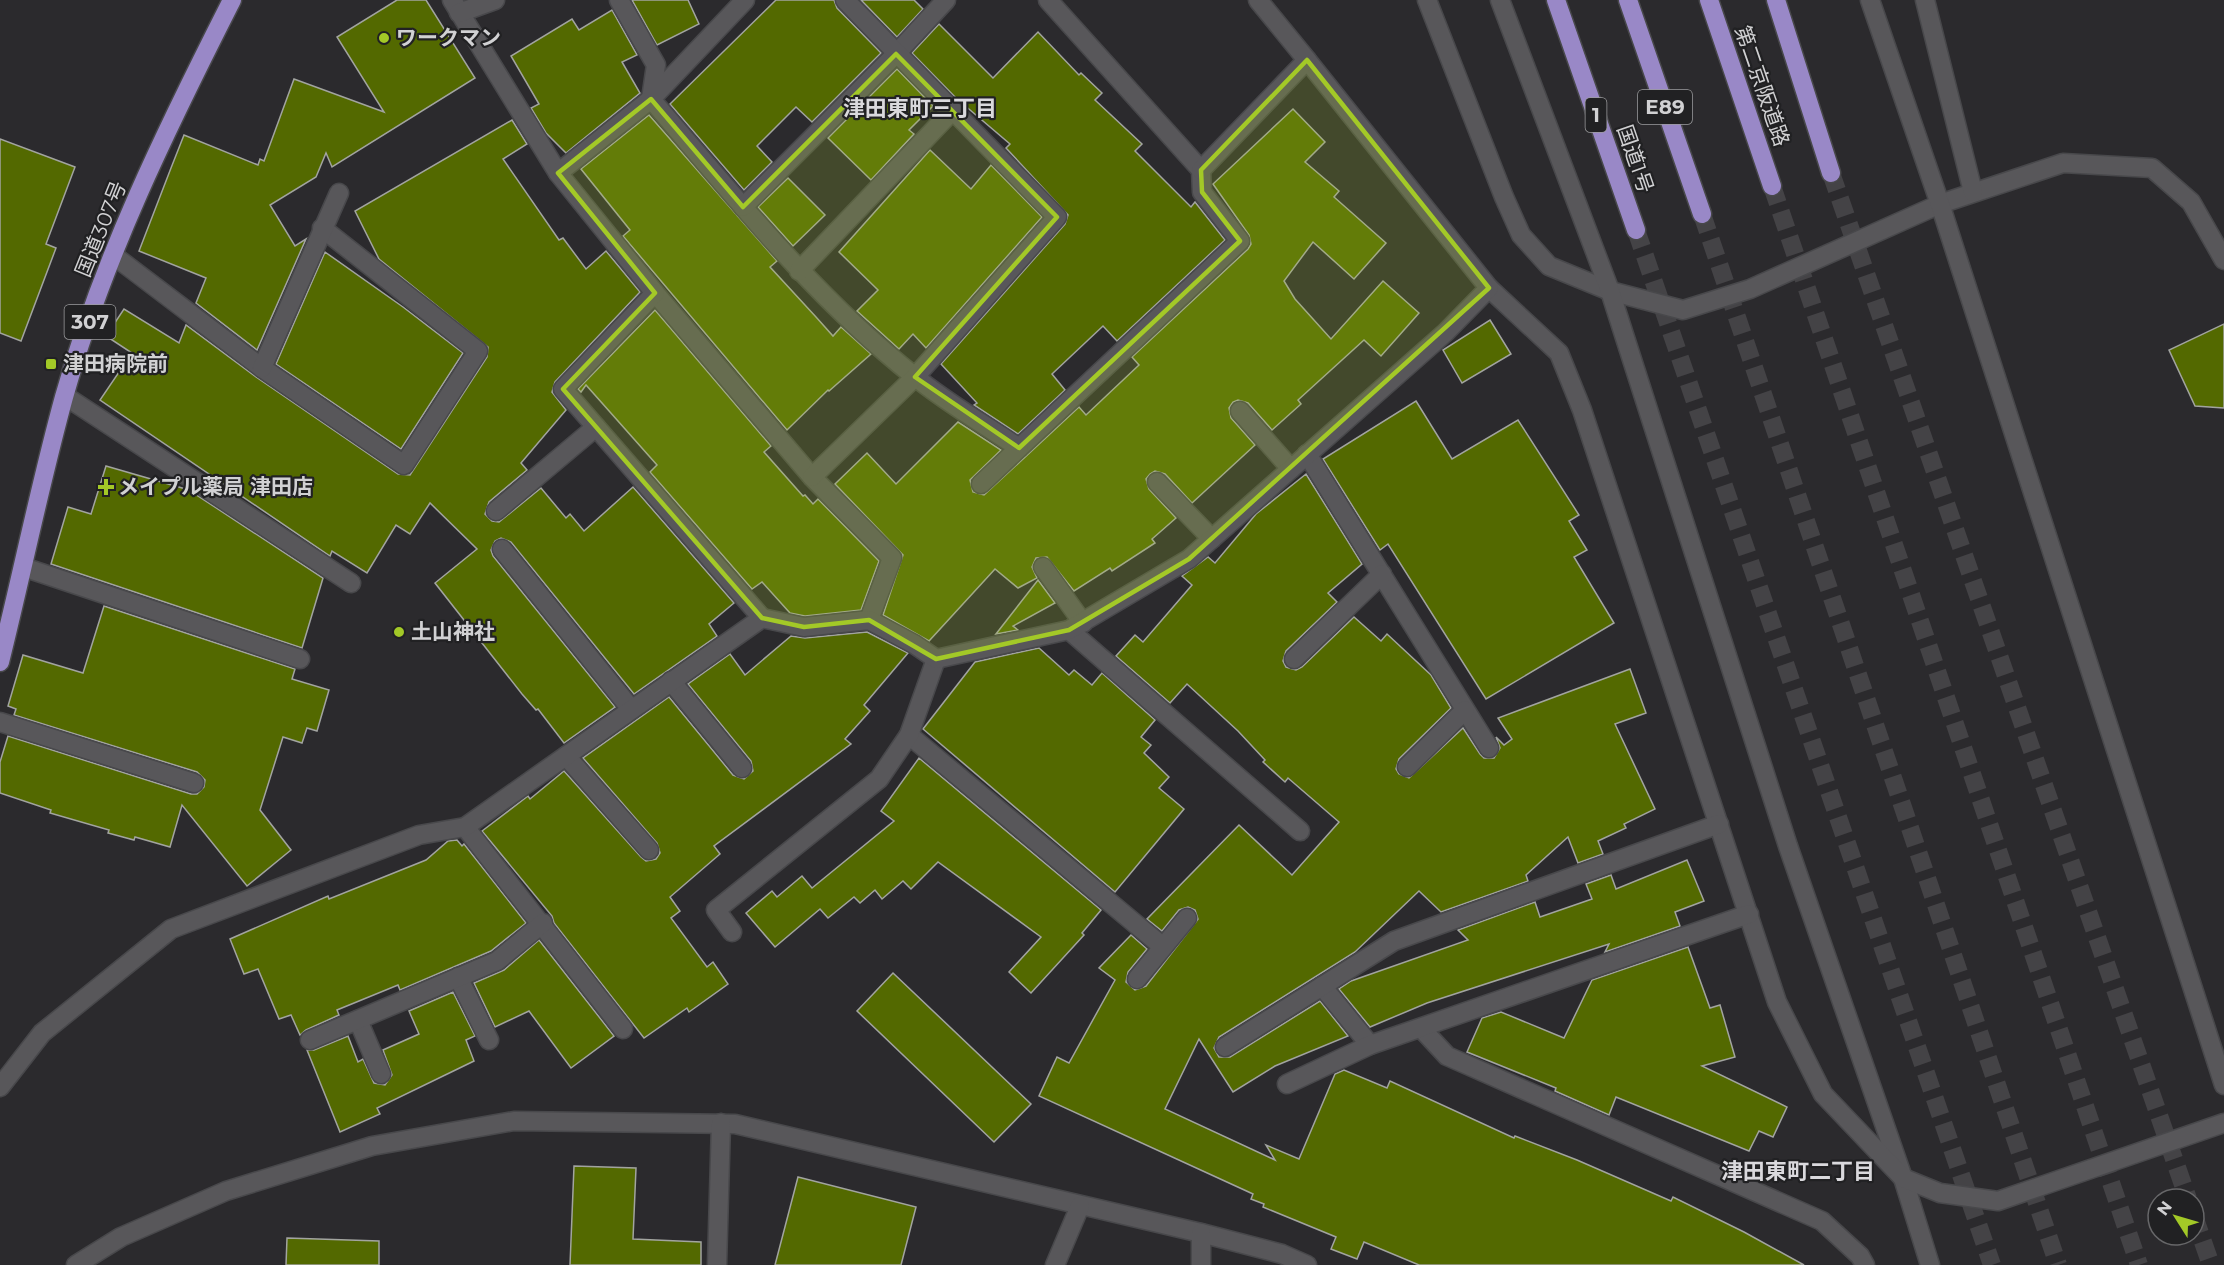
<svg xmlns="http://www.w3.org/2000/svg" width="2224" height="1265" font-family="Montserrat,'Noto Sans JP',sans-serif">
<rect width="100%" height="100%" fill="#2b2a2d"/>
<g fill="#536900" stroke="#a2a4a0" stroke-width="1.5">
<path d="M397,0H426L475,78L332,167L326,153L316,177L270,205L295,246L306,239L257,350L196,303L206,278L139,251L171,168L184,135L258,165L260,159L264,161L294,79L384,112L337,37Z"/>
<path d="M632,0H688L699,24L657,45Z"/>
<path d="M776,0H834L837,8L881,53L812,122L796,107L757,146L772,162L744,190L670,104Z"/>
<path d="M861,0H914L923,9L897,37Z"/>
<path d="M612,10L637,55L622,62L640,93L566,153L546,133L531,108L539,104L511,56L572,19L579,30Z"/>
<path d="M939,24L993,78L1038,32L1079,75L1081,73L1102,93L1095,100L1142,144L1135,151L1191,207L1195,202L1225,240L1117,341L1103,326L1052,374L1065,390L1018,434L974,405L977,403L941,364L1065,224L1068,215L1006,148L1010,144L956,98L912,53Z"/>
<path d="M897,69L933,106L909,130L914,134L871,180L828,138Z"/>
<path d="M1293,109L1325,142L1305,162L1339,191L1334,197L1386,243L1354,279L1313,242L1284,281L1295,299L1331,339L1383,281L1419,313L1381,356L1364,340L1298,400L1301,404L1272,430L1248,403L1238,400L1233,402L1229,408L1231,418L1255,445L1192,503L1165,474L1155,471L1150,474L1146,479L1149,489L1176,518L1152,539L1155,543L1112,571L1110,568L1074,591L1047,557L1036,558L1032,567L1037,578L1018,588L995,569L929,641L883,615L903,555L835,484L867,453L896,484L958,422L1001,450L970,480L973,492L984,495L1079,407L1086,415L1139,365L1132,357L1248,249L1251,244L1249,235L1213,184Z"/>
<path d="M649,115L777,261L770,267L816,317L833,336L841,327L871,354L829,391L828,390L787,430L623,236L630,230L581,169Z"/>
<path d="M512,120L527,144L503,159L559,240L563,238L586,269L606,251L640,292L555,382L552,392L566,410L521,463L527,470L489,502L485,514L492,521L499,522L541,488L566,518L570,514L584,531L633,487L734,603L709,624L717,636L634,694L511,542L501,538L495,541L491,550L493,556L615,707L564,743L538,709L536,710L522,694L435,583L477,549L430,503L410,534L396,525L367,573L332,551L330,556L100,400L132,353L106,336L124,309L179,343L186,325L256,377L398,474L410,475L487,357L488,347L379,259L355,211Z"/>
<path d="M0,139L75,167L46,244L56,248L21,341L0,333Z"/>
<path d="M930,150L971,189L991,165L1042,217L926,348L913,334L899,349L857,311L878,290L839,252Z"/>
<path d="M788,178L825,215L793,246L758,207Z"/>
<path d="M325,252L403,307L463,353L401,449L276,364Z"/>
<path d="M655,310L771,446L764,452L803,496L805,495L813,504L818,499L879,561L861,610L805,616L790,613L762,582L752,589L650,472L657,465L586,385L581,392L578,389Z"/>
<path d="M1490,320L1511,354L1462,383L1443,350Z"/>
<path d="M2224,324V408L2195,406L2169,350Z"/>
<path d="M1416,401L1452,459L1518,420L1579,515L1569,521L1587,550L1574,557L1614,623L1486,699L1388,544L1380,550L1323,459Z"/>
<path d="M106,466L189,490L323,578L302,648L51,564L68,507L91,514Z"/>
<path d="M1306,474L1362,564L1328,593L1337,602L1286,651L1283,661L1286,667L1296,670L1302,667L1354,617L1381,641L1387,634L1431,675L1451,708L1399,759L1396,769L1399,774L1409,778L1463,728L1480,754L1484,758H1494L1500,748L1496,737L1504,745L1512,739L1498,718L1630,669L1646,713L1615,724L1655,809L1624,824L1626,828L1598,841L1603,854L1578,863L1568,837L1526,875L1528,881L1441,912L1419,891L1355,952L1219,1037L1214,1048L1219,1057H1230L1320,1001L1348,1036L1275,1066L1233,1092L1199,1039L1165,1109L1275,1160L1266,1145L1299,1159L1335,1074L1344,1070L1387,1088L1390,1081L1514,1138L1515,1136L1577,1160L1671,1201L1673,1197L1744,1232L1804,1265H1419L1364,1242L1357,1259L1331,1249L1336,1237L1263,1207L1264,1204L1251,1199L1253,1194L1039,1096L1057,1057L1069,1063L1115,980L1099,968L1131,935L1147,949L1128,972L1126,982L1135,990L1146,986L1198,919L1195,910L1188,907L1179,910L1162,931L1147,919L1239,825L1292,875L1339,822L1288,778L1285,782L1263,762L1265,760L1238,731L1187,684L1170,703L1116,656L1135,635L1143,642L1192,585L1182,576L1208,557L1215,563L1256,514Z"/>
<path d="M1038,580L1055,603L1013,626L1018,630L996,634Z"/>
<path d="M104,606L295,669L292,679L329,690L317,731L307,728L302,743L283,737L260,810L291,850L247,886L182,805L170,847L135,837L134,840L108,833L109,830L50,813L51,810L0,793V762L8,736L191,794H197L204,787L205,780L197,772L14,715L16,709L8,706L23,655L83,673Z"/>
<path d="M867,632L908,653L864,705L870,711L845,739L851,744L714,846L720,854L670,897L680,911L671,918L707,967L713,962L728,984L689,1012L687,1008L644,1038L554,923L552,916L482,831L528,796L530,799L564,771L641,857L646,861L656,859L660,853L657,843L583,758L669,697L733,775L744,779L753,771L751,761L688,684L730,654L745,675L791,636L805,638Z"/>
<path d="M1039,648L1069,675L1074,670L1092,685L1102,673L1155,720L1141,737L1151,745L1144,753L1169,777L1159,788L1184,809L1115,892L923,729L975,662Z"/>
<path d="M919,758L1101,910L1082,933L1084,935L1031,993L1009,972L1041,937L938,862L911,889L903,881L882,899L875,890L860,903L854,897L828,918L820,909L775,947L746,913L772,891L777,897L802,876L812,888L894,821L881,811Z"/>
<path d="M457,840L462,846L464,844L526,923L491,951L400,990L398,985L337,1010L339,1015L306,1030L300,1035L291,1015L279,1019L258,969L244,974L230,939L328,896L329,899L426,860L448,841Z"/>
<path d="M1687,860L1704,901L1675,912L1680,926L1605,952L1609,944L1427,1003L1370,1027L1339,989L1351,981L1468,940L1458,930L1535,902L1540,917L1592,899L1586,884L1611,875L1616,889Z"/>
<path d="M539,940L614,1036L571,1068L529,1011L495,1027L474,983L504,970Z"/>
<path d="M1688,947L1710,1008L1720,1005L1735,1057L1702,1066L1787,1107L1773,1137L1759,1131L1749,1151L1616,1097L1609,1115L1555,1091L1556,1088L1467,1052L1482,1018L1501,1012L1564,1038L1592,980Z"/>
<path d="M893,973L1031,1104L994,1142L857,1011Z"/>
<path d="M453,992L475,1036L466,1040L474,1061L377,1108L380,1114L340,1132L307,1050H314L348,1036L358,1062L363,1059L374,1083L385,1085L392,1075L383,1050L419,1034L409,1011Z"/>
<path d="M574,1166L636,1168L633,1239L701,1242V1265H570Z"/>
<path d="M798,1177L916,1207L901,1265H775Z"/>
<path d="M287,1238L379,1241V1265H286Z"/>
</g>
<g fill="none" stroke-linecap="round" stroke-linejoin="round">
<g stroke="#444346" stroke-width="18" stroke-dasharray="18 9" stroke-linecap="butt">
<path d="M1831,173L2188,1199"/>
<path d="M1772,186L2139,1265"/>
<path d="M1702,214L2058,1265"/>
<path d="M1636,230L1992,1265"/>
<path d="M2194,1216L2211,1265"/>
</g>
<defs>
<g id="minor">
<path d="M452,0L558,173L655,293L812,477L892,558L869,620"/>
<path d="M619,0L656,65L651,99C734,196 814,297 914,376C947,403 984,424 1019,448L1240,241L1202,192L1201,170L1048,0"/>
<path d="M1427,0L1504,197L1521,235L1549,266L1610,291L1683,310L1750,289L1940,204L2063,163L2152,168L2191,202L2224,260"/>
<path d="M1500,0L1610,291L1788,846L1903,1178L1930,1265"/>
<path d="M1870,0L1940,204L2224,1085"/>
<path d="M1925,0L1973,192"/>
<path d="M459,13L495,0"/>
<path d="M1307,60L1489,288L1559,353L1582,410L1777,1002L1823,1094L1903,1178L1940,1193L1998,1201L2224,1123"/>
<path d="M1201,170L1307,60L1258,0"/>
<path d="M558,173L651,99L745,0"/>
<path d="M743,207L896,54L946,0"/>
<path d="M113,255L262,368L404,465L478,351L322,228"/>
<path d="M799,271L952,111"/>
<path d="M655,293L563,389L762,618"/>
<path d="M262,368L339,193"/>
<path d="M65,396L351,583"/>
<path d="M1240,411L1291,469"/>
<path d="M1307,454L1489,748"/>
<path d="M812,477L915,377L1057,217L845,0"/>
<path d="M1157,482L1212,539"/>
<path d="M981,484L1019,448"/>
<path d="M496,511L596,427"/>
<path d="M502,549L631,709"/>
<path d="M23,567L300,659"/>
<path d="M1043,567L1083,623"/>
<path d="M1069,630L1300,831"/>
<path d="M1294,659L1382,574"/>
<path d="M671,681L742,768"/>
<path d="M0,722L194,783"/>
<path d="M909,735L1162,946"/>
<path d="M566,756L649,850"/>
<path d="M1407,767L1465,710"/>
<path d="M465,827L623,1029"/>
<path d="M732,932L716,910L879,779L909,735L936,659"/>
<path d="M458,977L489,1040"/>
<path d="M1137,979L1187,918"/>
<path d="M1322,986L1370,1045"/>
<path d="M358,1020L381,1074"/>
<path d="M1421,1028L1447,1056L1822,1221L1860,1256L1865,1265"/>
<path d="M310,1040L497,961L543,923"/>
<path d="M1225,1047L1394,941L1719,824"/>
<path d="M1287,1084L1370,1045L1749,914"/>
<path d="M0,1087L42,1033L171,929L419,835L465,827L762,618L804,627L869,620L914,644L936,659L1069,630L1189,559L1446,332L1489,288"/>
<path d="M76,1265L121,1237L226,1191L372,1146L514,1121L735,1124L1201,1233L1282,1254L1307,1265"/>
<path d="M717,1265L721,1123"/>
<path d="M1055,1265L1080,1206"/>
<path d="M1201,1265V1233"/>
</g>
<g id="highway">
<path d="M1556,0L1636,230"/>
<path d="M1628,0L1702,214"/>
<path d="M1709,0L1772,186"/>
<path d="M1776,0L1831,173"/>
<path d="M0,662C22,574 40,484 64,397C103,258 167,128 232,0"/>
</g>
</defs>
<use href="#minor" stroke="#48484b" stroke-width="21"/>
<use href="#highway" stroke="#48484b" stroke-width="21"/>
<use href="#minor" stroke="#58575a" stroke-width="18"/>
<use href="#highway" stroke="#9988c7" stroke-width="18"/>
</g>
<path fill="#a3c927" fill-opacity="0.2" stroke="#a3c927" stroke-width="4.5" stroke-linejoin="round" d="M896,54L1057,217L915,377L1019,448L1240,241L1202,192L1201,170L1307,60L1489,288L1189,559L1069,630L936,659L869,620L804,627L762,618L563,389L655,293L558,173L651,99L743,207Z"/>
<g fill="#a3c927" stroke="#212123" stroke-width="2">
<circle cx="384" cy="38" r="6"/>
<rect x="45" y="358" width="12" height="12" rx="3"/>
<path d="M103 478h6v6h6v6h-6v6h-6v-6h-6v-6h6z"/>
<circle cx="399" cy="632" r="6"/>
</g>
<g text-anchor="middle" stroke-width="4.5" stroke-linejoin="round" paint-order="stroke">
<g fill="#212123" stroke="#9c9c9e" stroke-width="1.5">
<rect x="1638" y="90" width="54" height="34" rx="4.5"/>
<rect x="1585.5" y="98" width="21" height="34" rx="4.5"/>
<rect x="64.5" y="305" width="51" height="34" rx="4.5"/>
</g>
<g font-size="20" font-weight="bold" fill="#d1d1d3">
<text x="1665" y="114">E89</text>
<text x="1596" y="122">1</text>
<text x="90" y="329">307</text>
</g>
<g font-size="21" font-weight="bold" fill="#d1d1d3" stroke="#212123" text-anchor="start">
<text x="396" y="45">ワークマン</text>
<text x="63" y="371">津田病院前</text>
<text x="118" y="494">メイプル薬局 津田店</text>
<text x="411" y="639">土山神社</text>
</g>
<g font-size="21" fill="#d1d1d3" stroke="#212123">
<text transform="translate(1762 86) rotate(71)" y="7">第二京阪道路</text>
<text transform="translate(1635 159) rotate(71)" y="7">国道1号</text>
<text transform="translate(101 229) rotate(-68)" y="7">国道307号</text>
</g>
<g font-size="22" font-weight="bold" fill="#dad9dd" stroke="#212123">
<text x="920" y="116">津田東町三丁目</text>
<text x="1798" y="1179">津田東町二丁目</text>
</g>
</g>
<g transform="translate(2176 1217) rotate(307)"><circle r="28" fill="#212123" stroke="#676769" stroke-width="1.5"/>
<path d="M0-4.5L10 22L0 15L-10 22Z" fill="#a3c927"/>
<text y="-9" font-size="16" font-weight="bold" text-anchor="middle" fill="#d1d1d3">N</text>
</g>
</svg>
